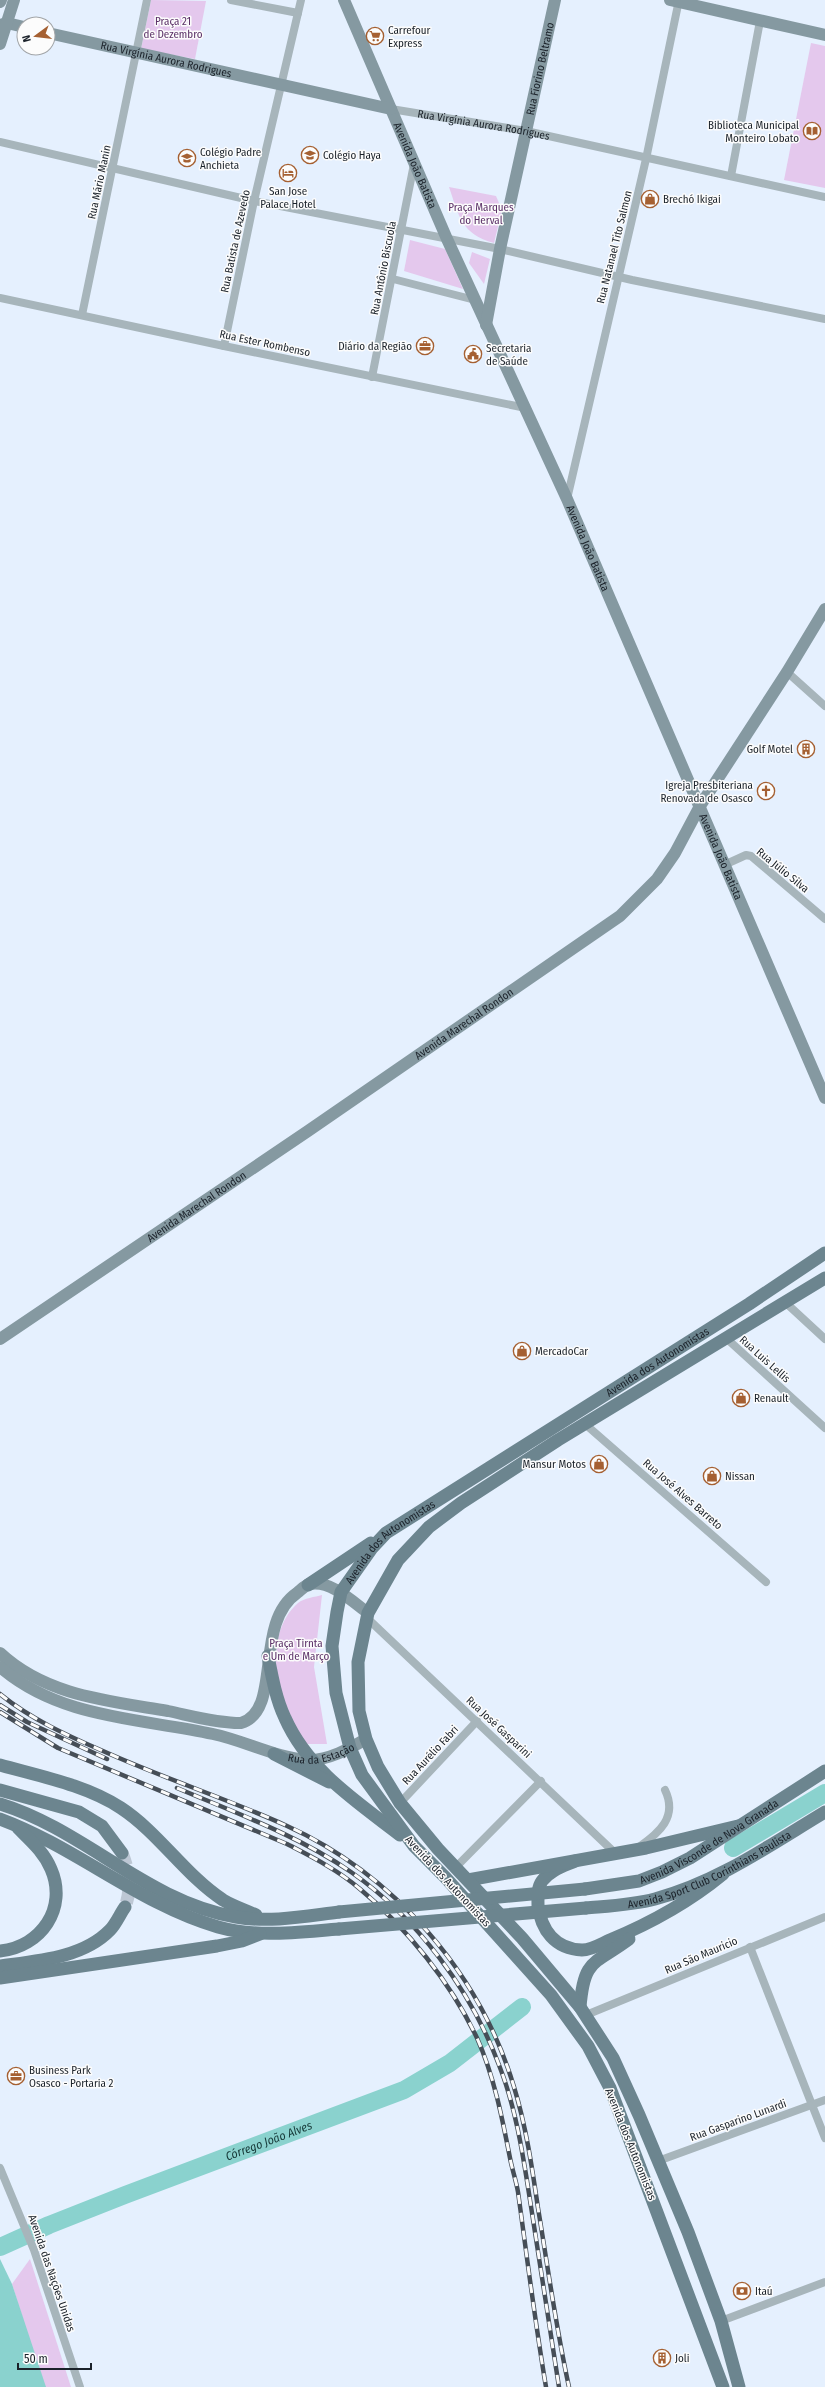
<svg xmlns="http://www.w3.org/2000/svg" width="825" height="2387" font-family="'Fira Sans Condensed',sans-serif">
<rect width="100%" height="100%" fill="#e5f0fe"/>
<g fill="#e4c8ed">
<path d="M151,0L206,1L195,59L141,49Z"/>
<path d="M811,43L825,46V188L784,180Z"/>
<path d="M449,187L496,196L502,210L494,243C461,234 459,216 449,187Z"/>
<path d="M410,240L445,249L463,289L404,271Z"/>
<path d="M472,252L490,259L484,284L469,263Z"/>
<path d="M322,1595L314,1667L327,1744H307C277,1711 260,1636 298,1603C304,1598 315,1597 322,1595Z"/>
<path d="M30,2259L71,2387H44L12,2284Z"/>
</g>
<path fill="#8ad2ce" d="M0,2259L12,2284L46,2387H0Z"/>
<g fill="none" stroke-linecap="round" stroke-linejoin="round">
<g stroke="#8ad2ce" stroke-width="18">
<path d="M733,1848L825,1793"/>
<path id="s1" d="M0,2247L49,2225L125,2195L404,2090L450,2063L522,2007"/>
</g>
<path stroke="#bdc7d4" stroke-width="13" stroke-dasharray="13 6" stroke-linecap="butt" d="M122,1853C129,1870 132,1889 125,1907"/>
<g stroke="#a7b5bb" stroke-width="8">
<path d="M231,0L298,13"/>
<path id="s2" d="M391,109L526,131L825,197"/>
<path d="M0,142L254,201L500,249L632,280L825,319"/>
<path d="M731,176L760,21"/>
<path d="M393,279L475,300"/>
<path d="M0,298L224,346L526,408"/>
<path d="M82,315L147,0"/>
<path d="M224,346L254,201L301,0"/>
<path d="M372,377L414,164"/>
<path d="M567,499L646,159L679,0"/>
<path d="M787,672L825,706"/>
<path d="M724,865L746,855L751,856L825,919"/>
<path d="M786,1303L825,1339"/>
<path d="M726,1338L825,1428"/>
<path d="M585,1424L766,1582"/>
<path d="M367,1618L615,1853"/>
<path d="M400,1803L477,1721"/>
<path d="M639,1847C659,1833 678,1817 665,1790"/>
<path d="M456,1867L541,1781"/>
<path d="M750,1947L825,2138"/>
<path d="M586,2015L825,1917"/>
<path d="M658,2161L825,2100"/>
<path d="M0,2168L34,2250L80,2387"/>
<path d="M721,2321L825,2282"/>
</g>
<g stroke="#8599a1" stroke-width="12">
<path id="s3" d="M344,0L447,239L567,499L825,1098"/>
<path d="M670,0L825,35"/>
<path d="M0,2L1,0"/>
<path d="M0,25L7,23L24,27"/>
<path id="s4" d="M48,33L391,109"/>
<path d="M0,44L14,0"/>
<path id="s5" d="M486,325L500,249L555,0"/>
<path id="s6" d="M0,1339L308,1131L620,916L657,879L675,853L700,806L787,672L825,609"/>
<path d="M0,1653C46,1696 109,1701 168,1711C192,1716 217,1723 241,1723C283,1711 253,1623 297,1593C301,1590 305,1585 310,1584C331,1580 353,1602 368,1613"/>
<path id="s7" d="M0,1667C60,1719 140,1718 213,1734C246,1741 276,1758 309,1760C329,1760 349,1749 366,1739"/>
</g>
<g stroke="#6c858f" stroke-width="13">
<path d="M308,1585L371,1543"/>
<path d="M268,1656C272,1677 276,1699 285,1718C308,1770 356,1801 400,1835"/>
<path d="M274,1754L329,1782"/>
<path d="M0,1765C39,1776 86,1785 121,1808C159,1833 185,1875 223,1900C233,1906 245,1910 256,1915"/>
<path d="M0,1790L79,1812L102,1826L122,1853"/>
<path d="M0,1804C85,1830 147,1902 236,1917C270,1923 306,1916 339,1912"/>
<path d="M0,1819C76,1847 139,1904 218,1927C257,1938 299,1932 339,1929"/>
<path d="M575,1861C564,1866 550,1870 542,1881C537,1888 538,1897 538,1905C541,1930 555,1949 582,1950C592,1950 601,1944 610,1940C651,1923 689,1902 723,1874"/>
<path d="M468,1880L646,1848L738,1826"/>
<path id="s8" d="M585,1889L639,1881L662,1872L690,1858L825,1771"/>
<path id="s9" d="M586,1908C609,1906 633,1905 655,1899C718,1882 770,1845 825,1812"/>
<path d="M0,1951C41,1947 68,1908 51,1869C44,1852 31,1841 18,1828"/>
<path d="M0,1966C37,1961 83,1958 110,1930C116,1924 120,1914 125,1907"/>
<path d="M0,1978L217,1946L242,1941L260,1934"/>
<path d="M580,2007C584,1958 594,1965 629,1939"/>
<path id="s10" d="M723,2387L610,2088L588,2046L551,1995L445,1877L414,1846L362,1775L350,1748L336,1693L332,1646L337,1612L341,1592L372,1548L386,1533L749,1304L825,1253"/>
<path d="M739,2387L721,2321L688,2232L639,2115L613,2058L580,2007L522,1938L438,1849L400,1803L378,1767L366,1739L359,1711L358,1662L368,1613L398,1560L429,1527L461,1503L558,1440L825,1278"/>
</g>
<defs>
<g id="rail">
<path d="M0,1694C31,1719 66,1735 103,1751C163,1778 225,1798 285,1825C394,1874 480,1973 514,2087C526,2126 532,2167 538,2208C548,2268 556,2328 569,2387"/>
<path d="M0,1705L27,1722L107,1759"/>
<path d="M0,1712L58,1748L287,1844C312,1857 338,1870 360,1889C407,1928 451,1983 477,2038C494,2076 502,2117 510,2158C512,2169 516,2180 518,2192C527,2257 535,2322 546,2387"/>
<path d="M177,1788C236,1813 297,1835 351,1872C417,1918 471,1990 499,2065C516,2108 523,2155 530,2200C540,2262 549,2325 559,2387"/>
</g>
</defs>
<use href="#rail" stroke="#464e57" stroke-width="4.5"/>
<use href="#rail" stroke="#fcfcfc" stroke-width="3" stroke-dasharray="9" stroke-linecap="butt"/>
<g stroke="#6c858f" stroke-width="13">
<path d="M339,1912L585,1889"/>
<path d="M339,1929L586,1908"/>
</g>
</g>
<defs>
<symbol id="supermarket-ring" viewBox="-11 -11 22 22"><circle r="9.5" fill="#fcfcfc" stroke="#a56032" stroke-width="1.5"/><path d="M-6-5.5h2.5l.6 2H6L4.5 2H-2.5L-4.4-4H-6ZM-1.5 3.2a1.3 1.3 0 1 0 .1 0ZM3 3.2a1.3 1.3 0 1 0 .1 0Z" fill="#a56032"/></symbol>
<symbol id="library-ring" viewBox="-11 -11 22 22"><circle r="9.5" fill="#fcfcfc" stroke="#a56032" stroke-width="1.5"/><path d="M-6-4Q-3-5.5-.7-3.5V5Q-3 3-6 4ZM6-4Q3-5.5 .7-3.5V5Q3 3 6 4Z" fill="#a56032"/></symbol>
<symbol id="school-ring" viewBox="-11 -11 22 22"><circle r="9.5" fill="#fcfcfc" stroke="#a56032" stroke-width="1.5"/><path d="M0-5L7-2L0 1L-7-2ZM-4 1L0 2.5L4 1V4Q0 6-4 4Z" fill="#a56032"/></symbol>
<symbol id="hotel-ring" viewBox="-11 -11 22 22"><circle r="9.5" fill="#fcfcfc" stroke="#a56032" stroke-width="1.5"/><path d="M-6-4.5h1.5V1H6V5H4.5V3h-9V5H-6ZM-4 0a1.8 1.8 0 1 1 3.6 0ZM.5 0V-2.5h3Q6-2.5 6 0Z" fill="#a56032"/></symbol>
<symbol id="shop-ring" viewBox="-11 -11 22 22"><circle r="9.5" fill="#fcfcfc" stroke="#a56032" stroke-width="1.5"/><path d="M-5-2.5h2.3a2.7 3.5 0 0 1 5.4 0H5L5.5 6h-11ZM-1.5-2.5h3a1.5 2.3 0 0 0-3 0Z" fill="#a56032"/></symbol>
<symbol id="office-ring" viewBox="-11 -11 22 22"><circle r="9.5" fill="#fcfcfc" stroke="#a56032" stroke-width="1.5"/><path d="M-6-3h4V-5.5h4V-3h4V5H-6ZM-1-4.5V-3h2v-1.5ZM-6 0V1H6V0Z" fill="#a56032"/></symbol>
<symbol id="civic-ring" viewBox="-11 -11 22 22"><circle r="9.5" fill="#fcfcfc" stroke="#a56032" stroke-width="1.5"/><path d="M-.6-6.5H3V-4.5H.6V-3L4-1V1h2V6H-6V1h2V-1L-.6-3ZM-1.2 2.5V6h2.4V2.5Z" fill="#a56032"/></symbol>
<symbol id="building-ring" viewBox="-11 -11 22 22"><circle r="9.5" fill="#fcfcfc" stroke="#a56032" stroke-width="1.5"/><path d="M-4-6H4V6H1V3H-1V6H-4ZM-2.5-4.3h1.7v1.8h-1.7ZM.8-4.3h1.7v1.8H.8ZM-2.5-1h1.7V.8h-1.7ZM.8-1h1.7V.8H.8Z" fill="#a56032"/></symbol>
<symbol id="church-ring" viewBox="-11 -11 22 22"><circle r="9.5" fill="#fcfcfc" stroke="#a56032" stroke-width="1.5"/><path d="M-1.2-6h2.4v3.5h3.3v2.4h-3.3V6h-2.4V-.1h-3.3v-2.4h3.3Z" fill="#a56032"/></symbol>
<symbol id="bank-ring" viewBox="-11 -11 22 22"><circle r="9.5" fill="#fcfcfc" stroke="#a56032" stroke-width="1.5"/><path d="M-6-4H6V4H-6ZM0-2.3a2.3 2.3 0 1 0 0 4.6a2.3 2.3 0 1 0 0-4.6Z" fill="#a56032"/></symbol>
</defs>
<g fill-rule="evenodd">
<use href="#supermarket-ring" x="365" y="26" width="20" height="20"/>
<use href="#library-ring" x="802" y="121" width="20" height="20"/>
<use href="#school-ring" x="300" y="145" width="20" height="20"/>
<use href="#school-ring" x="177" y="148" width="20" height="20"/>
<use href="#hotel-ring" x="278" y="163" width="20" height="20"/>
<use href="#shop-ring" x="640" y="189" width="20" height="20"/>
<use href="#office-ring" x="415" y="336" width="20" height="20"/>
<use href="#civic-ring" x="463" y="344" width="20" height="20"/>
<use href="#building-ring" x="796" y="739" width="20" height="20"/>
<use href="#church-ring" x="756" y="781" width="20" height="20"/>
<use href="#shop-ring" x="512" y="1341" width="20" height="20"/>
<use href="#shop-ring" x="731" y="1388" width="20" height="20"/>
<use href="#shop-ring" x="589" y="1454" width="20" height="20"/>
<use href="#shop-ring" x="702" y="1466" width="20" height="20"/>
<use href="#office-ring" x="6" y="2066" width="20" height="20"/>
<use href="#bank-ring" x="732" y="2281" width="20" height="20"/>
<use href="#building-ring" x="652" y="2348" width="20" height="20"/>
</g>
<g text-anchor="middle" stroke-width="3" stroke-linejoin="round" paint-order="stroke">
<g font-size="11" fill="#5b3067" stroke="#fcfcfc">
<text x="173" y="25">Praça 21<tspan x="173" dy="13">de Dezembro</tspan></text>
<text x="481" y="211">Praça Marques<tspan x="481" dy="13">do Herval</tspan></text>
<text x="296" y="1647">Praça Tirnta<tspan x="296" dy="13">e Um de Março</tspan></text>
</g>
<g font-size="11" fill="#1b222a" stroke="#fcfcfc" text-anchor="start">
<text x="388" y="34">Carrefour<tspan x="388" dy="13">Express</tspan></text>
<text x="799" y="129" text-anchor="end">Biblioteca Municipal<tspan x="799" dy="13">Monteiro Lobato</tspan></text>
<text x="200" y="156">Colégio Padre<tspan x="200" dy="13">Anchieta</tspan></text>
<text x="323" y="159">Colégio Haya</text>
<text x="288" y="195" text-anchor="middle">San Jose<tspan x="288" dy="13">Palace Hotel</tspan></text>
<text x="663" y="203">Brechó Ikigai</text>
<text x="412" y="350" text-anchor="end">Diário da Região</text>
<text x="486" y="352">Secretaria<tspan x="486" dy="13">de Saúde</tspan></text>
<text x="793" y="753" text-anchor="end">Golf Motel</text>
<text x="753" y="789" text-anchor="end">Igreja Presbiteriana<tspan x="753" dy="13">Renovada de Osasco</tspan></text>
<text x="535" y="1355">MercadoCar</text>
<text x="754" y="1402">Renault</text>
<text x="586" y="1468" text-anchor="end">Mansur Motos</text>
<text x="725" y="1480">Nissan</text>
<text x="29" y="2074">Business Park<tspan x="29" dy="13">Osasco - Portaria 2</tspan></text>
<text x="755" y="2295">Itaú</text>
<text x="675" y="2362">Joli</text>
</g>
<g font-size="11" fill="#1b222a" stroke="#fcfcfc">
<text dy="4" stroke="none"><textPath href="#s4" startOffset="121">Rua Virgínia Aurora Rodrigues</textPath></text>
<text dy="4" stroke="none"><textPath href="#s5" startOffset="262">Rua Fiorino Beltramo</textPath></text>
<text dy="4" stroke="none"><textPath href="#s2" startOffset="94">Rua Virgínia Aurora Rodrigues</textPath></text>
<text dy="4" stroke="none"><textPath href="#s3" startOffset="180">Avenida João Batista</textPath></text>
<text transform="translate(99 182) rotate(-78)" y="4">Rua Mário Manin</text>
<text transform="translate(235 241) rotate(-78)" y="4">Rua Batista de Azevedo</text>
<text transform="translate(614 247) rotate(-76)" y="4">Rua Natanael Tito Salmon</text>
<text transform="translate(383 268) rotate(-79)" y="4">Rua Antônio Biscuola</text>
<text transform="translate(265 343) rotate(12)" y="4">Rua Ester Rombenso</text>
<text dy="4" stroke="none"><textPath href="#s3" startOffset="600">Avenida João Batista</textPath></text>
<text dy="4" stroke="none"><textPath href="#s3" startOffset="936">Avenida João Batista</textPath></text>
<text transform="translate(783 870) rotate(39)" y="4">Rua Júlio Silva</text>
<text dy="4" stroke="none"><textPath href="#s6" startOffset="561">Avenida Marechal Rondon</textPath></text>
<text dy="4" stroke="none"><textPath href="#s6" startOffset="237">Avenida Marechal Rondon</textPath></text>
<text transform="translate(765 1359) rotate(42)" y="4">Rua Luis Lellis</text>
<text dy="4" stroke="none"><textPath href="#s10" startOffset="1304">Avenida dos Autonomistas</textPath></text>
<text transform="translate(683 1494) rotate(41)" y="4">Rua José Alves Barreto</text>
<text dy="4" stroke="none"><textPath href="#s10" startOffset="980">Avenida dos Autonomistas</textPath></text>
<text transform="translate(499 1727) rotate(43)" y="4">Rua José Gasparini</text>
<text dy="4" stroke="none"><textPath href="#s7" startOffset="339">Rua da Estação</textPath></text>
<text transform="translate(430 1755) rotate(-47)" y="4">Rua Aurélio Fabri</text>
<text dy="4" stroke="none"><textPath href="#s8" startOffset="135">Avenida Visconde de Nova Granada</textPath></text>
<text dy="4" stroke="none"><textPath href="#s9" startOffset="131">Avenida Sport Club Corinthians Paulista</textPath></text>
<text transform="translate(448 1881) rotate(47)" y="4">Avenida dos Autonomistas</text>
<text transform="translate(701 1955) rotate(-23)" y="4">Rua São Mauricio</text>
<text transform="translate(738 2120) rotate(-20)" y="4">Rua Gasparino Lunardi</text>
<text transform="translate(631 2144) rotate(68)" y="4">Avenida dos Autonomistas</text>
<text transform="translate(52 2273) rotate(71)" y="4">Avenida das Nações Unidas</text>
</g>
<g font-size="12" font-style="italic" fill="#173a39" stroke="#fcfcfc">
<text dy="4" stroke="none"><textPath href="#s1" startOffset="289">Córrego João Alves</textPath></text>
</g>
</g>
<g transform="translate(36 36) rotate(255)"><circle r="19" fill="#fcfcfc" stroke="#a2a5a8"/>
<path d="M0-3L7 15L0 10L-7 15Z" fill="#a56032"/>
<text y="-6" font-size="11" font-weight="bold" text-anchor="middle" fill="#1b222a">N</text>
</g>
<path d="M18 2363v6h73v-6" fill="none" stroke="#1b222a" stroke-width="2"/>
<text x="24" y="2363" font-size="12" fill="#1b222a" stroke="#fcfcfc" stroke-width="3" paint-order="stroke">50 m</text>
</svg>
